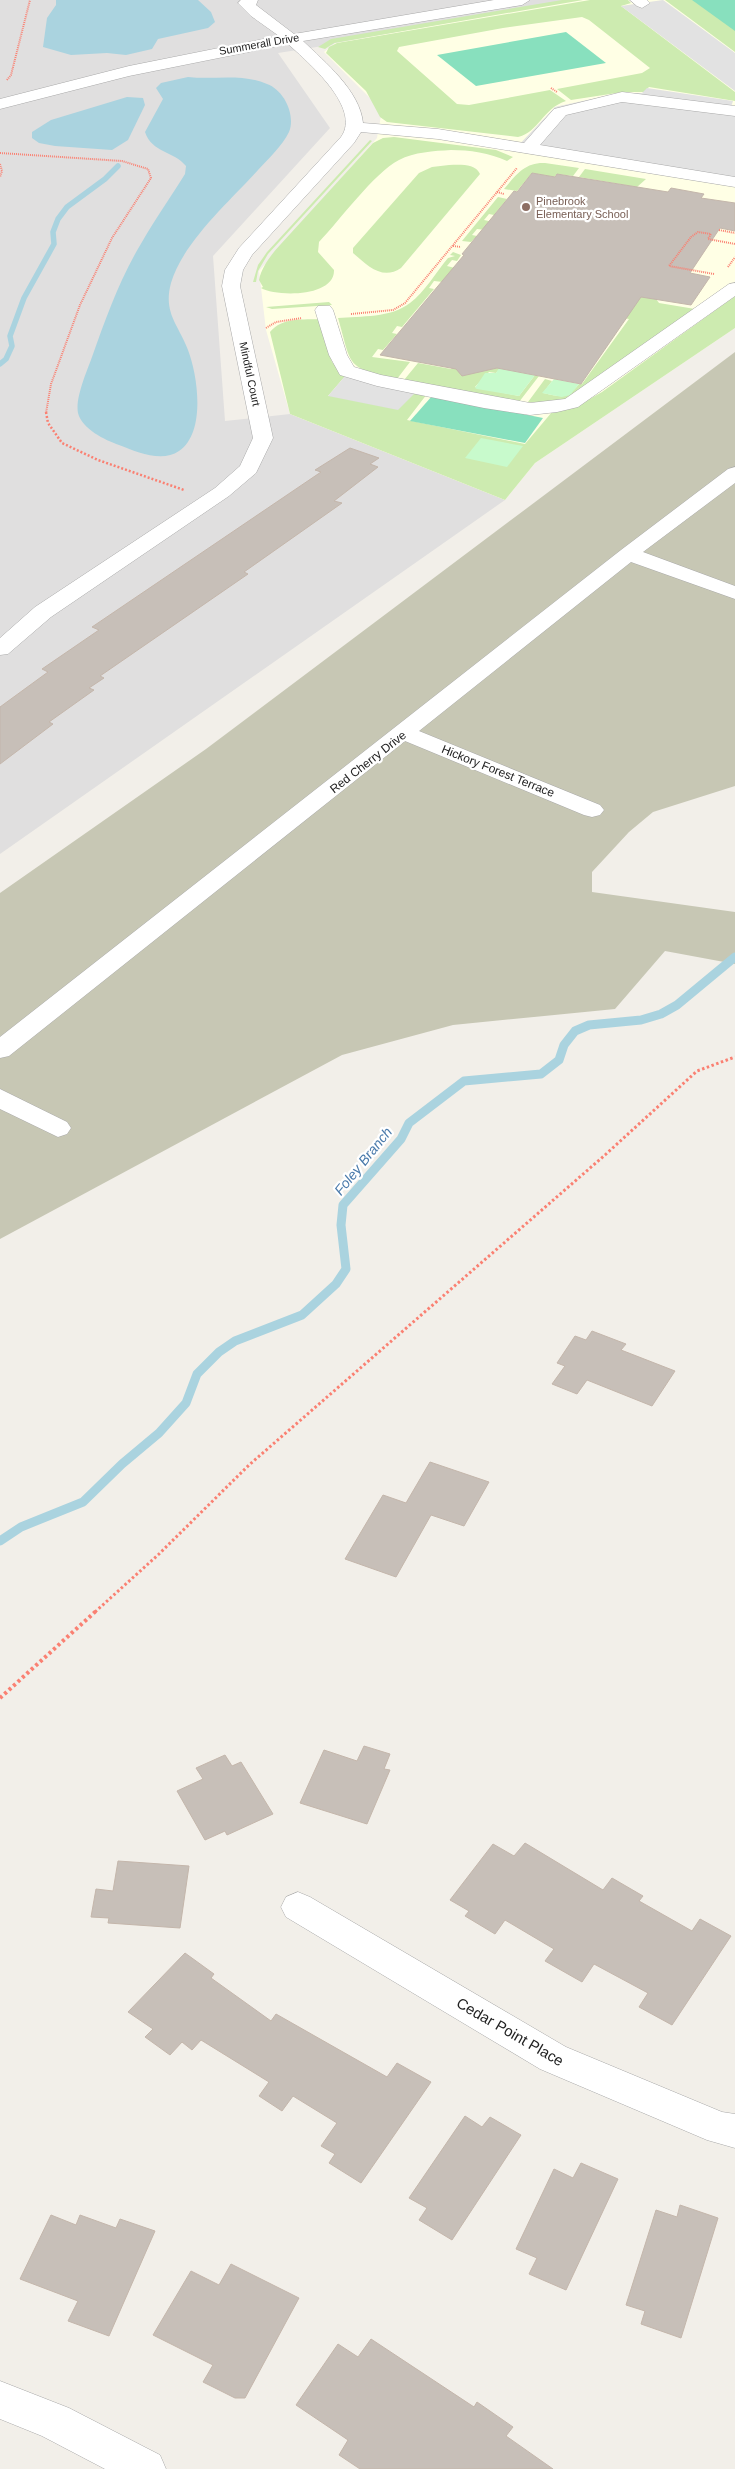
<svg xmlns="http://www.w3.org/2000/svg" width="735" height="2469" font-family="Helvetica,sans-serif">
<rect width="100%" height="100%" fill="#f2efe9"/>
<path fill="#e0dfdf" d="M0,0H619L278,53L330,128L213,256L225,421L290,414L505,500L0,854Z"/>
<path fill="#ffffe5" d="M573,0H735V328L535,463L505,500L290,414L266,330L259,271L377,138L382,110L324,52L335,43Z"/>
<path fill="#c7c7b4" d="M735,352V786L653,812L629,832L592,872V892L735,912V964L665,951L615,1009L453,1025L342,1055L0,1239V893L206,749Z"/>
<g fill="#cdebb0">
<path d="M562,0H583L334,43L325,49L318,47L331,39Z"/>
<path d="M590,0H628L631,3L621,6L735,92V101L649,87L644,92H623L571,100L557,89L642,73L650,68L589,20L582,17L503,28L399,47L397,51L457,104L469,105L550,90L566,101C543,108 538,133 518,137L387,122L380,117L366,91L326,53L329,47L337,43Z"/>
<path d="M665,0H735V52Z"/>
<path d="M394,137L496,150L513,157L507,161C490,153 469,150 451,150C434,151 414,152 399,160C374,173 340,220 319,242L318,252L334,270C335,297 277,297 261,288L263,287L259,280C262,266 271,255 280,245L373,143L383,138Z"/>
<path d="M370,140L372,141L268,254L258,271L256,282H253L258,265L267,252Z"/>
<path d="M545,163L579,168L573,176L557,174L554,177L532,173L517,191L504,189C516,175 525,162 545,163Z"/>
<path d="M449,165C459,165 475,163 480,174L401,268C382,281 367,265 353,253V248L419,173L432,167Z"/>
<path d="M585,169L646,179L637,187L579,177Z"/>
<path d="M498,197L507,199L494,215L489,214L484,220L493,222L486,230L477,229L472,235L477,236L471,242L462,241Z"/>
<path d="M453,252L461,255L457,261L452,260L447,266L455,268L443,282L434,281L429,288L434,289L402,327L397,326L392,333L397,334L383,350L378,349L372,357L410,362L397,379C345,368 352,366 338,318C361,316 391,318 410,303C425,292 436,272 448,258L455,256L450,255Z"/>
<path d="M642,292L659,294L656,299L659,303L695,309L568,399L541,403L528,402L545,379L552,381L543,393C562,397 566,400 579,384H582L629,319L624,318Z"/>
<path d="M735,296V328L535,463L505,500L290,414L270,332C282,317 304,320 321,319L332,362L346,375L328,396L416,392L427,394L407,420L525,444L552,412L586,401L602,392Z"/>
<path d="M329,302L332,305L272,309L266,307Z"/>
<path d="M491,316L537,324L496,373L489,372L475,387L519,396L535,375L539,376L519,402L404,380L418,363L451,369Z"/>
</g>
<g fill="#c8facc">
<path d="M499,368L535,375L519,396L477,389L475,388L485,373H496Z"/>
<path d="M554,379L579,384L570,395L562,397L542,393Z"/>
<path d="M481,438L523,446L507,467L465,458Z"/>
</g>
<g fill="#88e0be">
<path d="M692,0H735V31Z"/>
<path d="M566,32L606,63L476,86L437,55Z"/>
<path d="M432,396L543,418L525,443L410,421Z"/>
</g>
<g fill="#e2e2e2">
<path d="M663,0L735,53V91L621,6Z"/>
<path d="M647,88L733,101L731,107H735V181L516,148L555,107L619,93H642Z"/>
<path d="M346,375L416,392L398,410L328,396Z"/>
</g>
<g fill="#aad3df">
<path d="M56,0H198L211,12L215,22L208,28L158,39L152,49L126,55L107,53L71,55L43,47L47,18L56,5Z"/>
<path d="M188,77C214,80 242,73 267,84C284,90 296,115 289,132C282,146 269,158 258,170C230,201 183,242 171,283C163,313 178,324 188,350C198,376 206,433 179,451C162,463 137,452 119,445C105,440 82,429 78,413C75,398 87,371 92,357C106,318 120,278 142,242C155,219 171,197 185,174L186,166C174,151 152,153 145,132L163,99L156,88L161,83Z"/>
<path d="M127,97L143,98L145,105L128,140L112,150L55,146L39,143L32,138V132L51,120Z"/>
</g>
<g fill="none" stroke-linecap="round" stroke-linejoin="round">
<path stroke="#aad3df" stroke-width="5.5" d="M0,364L6,359L12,346L10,336L24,298L54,244L53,232L58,219L67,207L105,179L118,166"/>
<path stroke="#aad3df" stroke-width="9" d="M0,1541L21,1527L83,1502L122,1464L159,1433L186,1403L197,1374L219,1352L235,1341L302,1315L336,1284L346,1269L341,1225L343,1205L401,1139L409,1123L464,1081L541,1074L559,1060L564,1045L575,1031L589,1025L641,1020L661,1014L677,1005L735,957"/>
</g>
<g fill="#c7bfb8" stroke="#c4b6ab">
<path d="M532,173L555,177L557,174L668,192L671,188L704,194L701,198L735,203V231L720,228L690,273L710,277L691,305L641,297L581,384L497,368L462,376L456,369L380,355L464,255L462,254L514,191L517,192Z"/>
<path d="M350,448L379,458L370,464L378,467L334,501L342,503L244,572L248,574L100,676L104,678L89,688L94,690L49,722L53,724L0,764V707L48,672L42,669L99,630L92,627L321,472L315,470Z"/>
<path d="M592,1331L626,1344L621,1350L675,1371L652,1406L587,1380L577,1394L552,1384L565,1366L557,1363L575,1336L586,1340Z"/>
<path d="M430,1462L489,1482L464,1526L431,1515L396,1577L345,1559L383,1495L406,1503Z"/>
<path d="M364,1746L390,1754L384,1769L390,1770L367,1824L300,1803L324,1750L357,1761Z"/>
<path d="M225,1755L232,1766L241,1762L273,1814L227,1835L225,1831L205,1840L177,1791L203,1779L196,1768Z"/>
<path d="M525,1843L603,1890L612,1878L643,1896L639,1901L692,1931L700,1919L731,1936L672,2025L639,2007L648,1993L594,1964L582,1982L545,1961L554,1949L505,1920L495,1934L465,1916L469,1911L450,1900L493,1844L514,1856Z"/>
<path d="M118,1861L189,1866L180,1928L108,1923L109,1918L91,1917L96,1889L113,1891Z"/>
<path d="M185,1953L214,1974L211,1978L271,2021L276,2014L387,2077L397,2063L431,2082L361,2183L329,2163L335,2154L321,2146L337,2123L293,2096L282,2111L259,2096L269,2082L201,2040L192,2050L182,2042L170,2055L145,2037L153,2029L128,2012Z"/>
<path d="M465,2116L482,2127L490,2117L521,2135L452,2240L419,2220L427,2208L409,2198Z"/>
<path d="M581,2163L618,2179L566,2290L529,2274L537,2258L516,2249L554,2169L573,2178Z"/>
<path d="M680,2205L718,2218L681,2338L641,2324L645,2311L626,2305L656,2210L677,2217Z"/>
<path d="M51,2215L76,2225L80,2215L116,2228L120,2219L155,2231L109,2336L68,2321L78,2301L20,2279Z"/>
<path d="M231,2264L299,2298L245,2398H235L203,2382L213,2365L153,2335L191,2271L219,2285Z"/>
<path d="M371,2339L474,2407L477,2402L513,2427L506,2436L553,2469H360L339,2455L348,2440L296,2405L338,2344L358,2357Z"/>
</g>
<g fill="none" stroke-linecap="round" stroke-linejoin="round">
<defs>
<g id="minor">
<path d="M241,0H258L256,5L294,34L494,0H530L522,5L303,41C325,62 360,91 363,123L438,129L524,143L554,109L622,92L735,106V116L622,102L566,115L540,145L735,177V187L438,139L361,132L354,143L252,255L243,270L240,286L273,438L256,473L229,496L51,617L8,654L0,655V638L35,607L215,488L240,466L253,438L222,286L225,270L239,248L341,137C362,108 308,62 288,44L129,76L0,109V99L129,66L279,36L251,16L238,3Z"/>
<path d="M630,0H647L650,3L642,8L637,6Z"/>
<path d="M735,283V296L578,407L557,412L530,415L484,408L377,386L340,375L329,355L315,310L318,306H330L333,310L347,355L354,367L381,375L530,403L565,399L729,284Z"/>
<path d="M735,467V483L643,552L735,586V599L631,562L419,731L600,805L604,810L600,815L592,817L584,815L405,741L9,1056L0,1058V1037L621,550L728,469Z"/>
<path d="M0,1089L67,1122L71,1128L67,1134L58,1137L0,1109Z"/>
<path d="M298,1892L310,1897L566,2047L722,2112L735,2114V2148L707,2140L540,2069L286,1917L281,1907L286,1897Z"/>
<path d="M0,2381L69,2408L160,2455L166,2469H105L42,2436L0,2419Z"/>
</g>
</defs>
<use href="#minor" stroke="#a9a9a9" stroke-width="1"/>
<g stroke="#fa8072" stroke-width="2" stroke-dasharray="1 1" stroke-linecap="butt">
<path d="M7,80L11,75L30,0"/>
<path d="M551,88L557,92"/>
<path d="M0,153L122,161L148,169L151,178L112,238L80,305L51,384L46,413"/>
<path d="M0,164L2,171L0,177"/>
<path d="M497,192L504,194"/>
<path d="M719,230L735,233"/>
<path d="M453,246L461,247"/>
<path d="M728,267L735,257"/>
<path d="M714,274L669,266L691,237L698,232L711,234L708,239L735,244"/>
<path d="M351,314L393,310L405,303L517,168"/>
<path d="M266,328L276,322L302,318"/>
</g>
<path stroke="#fa8072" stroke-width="2.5" stroke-dasharray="2 2" stroke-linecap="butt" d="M46,412L48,423L62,443L98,460L184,490"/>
<path stroke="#fa8072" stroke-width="3" stroke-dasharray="2.5 2.5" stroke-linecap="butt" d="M95,1612L159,1554L249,1465L605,1155L697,1071L735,1057"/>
<path stroke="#fa8072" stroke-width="4" stroke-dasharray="3 3" stroke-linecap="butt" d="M0,1698L96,1611"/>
<use href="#minor" fill="#fff" fill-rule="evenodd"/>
</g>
<circle fill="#8d6e63" stroke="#fff" stroke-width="2" cx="526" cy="207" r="5"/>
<g text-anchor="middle" stroke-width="4.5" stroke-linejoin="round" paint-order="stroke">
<g font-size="11" fill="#222" stroke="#fff">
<text transform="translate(259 44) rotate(-10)" y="4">Summerall Drive</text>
<text transform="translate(250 374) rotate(78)" y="4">Mindful Court</text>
</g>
<g font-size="11" fill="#785e54" stroke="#fff" text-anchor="start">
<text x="536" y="205">Pinebrook<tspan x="536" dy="13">Elementary School</tspan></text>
</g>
<g font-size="12" fill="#222" stroke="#fff">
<text transform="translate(368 762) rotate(-38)" y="4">Red Cherry Drive</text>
<text transform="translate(498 771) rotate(22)" y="4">Hickory Forest Terrace</text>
</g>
<g font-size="14" font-style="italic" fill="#4a7aab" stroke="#fff">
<text transform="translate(363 1161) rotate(-51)" y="5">Foley Branch</text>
</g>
<g font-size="15" fill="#222" stroke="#fff">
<text transform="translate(510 2032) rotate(30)" y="5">Cedar Point Place</text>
</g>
</g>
</svg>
